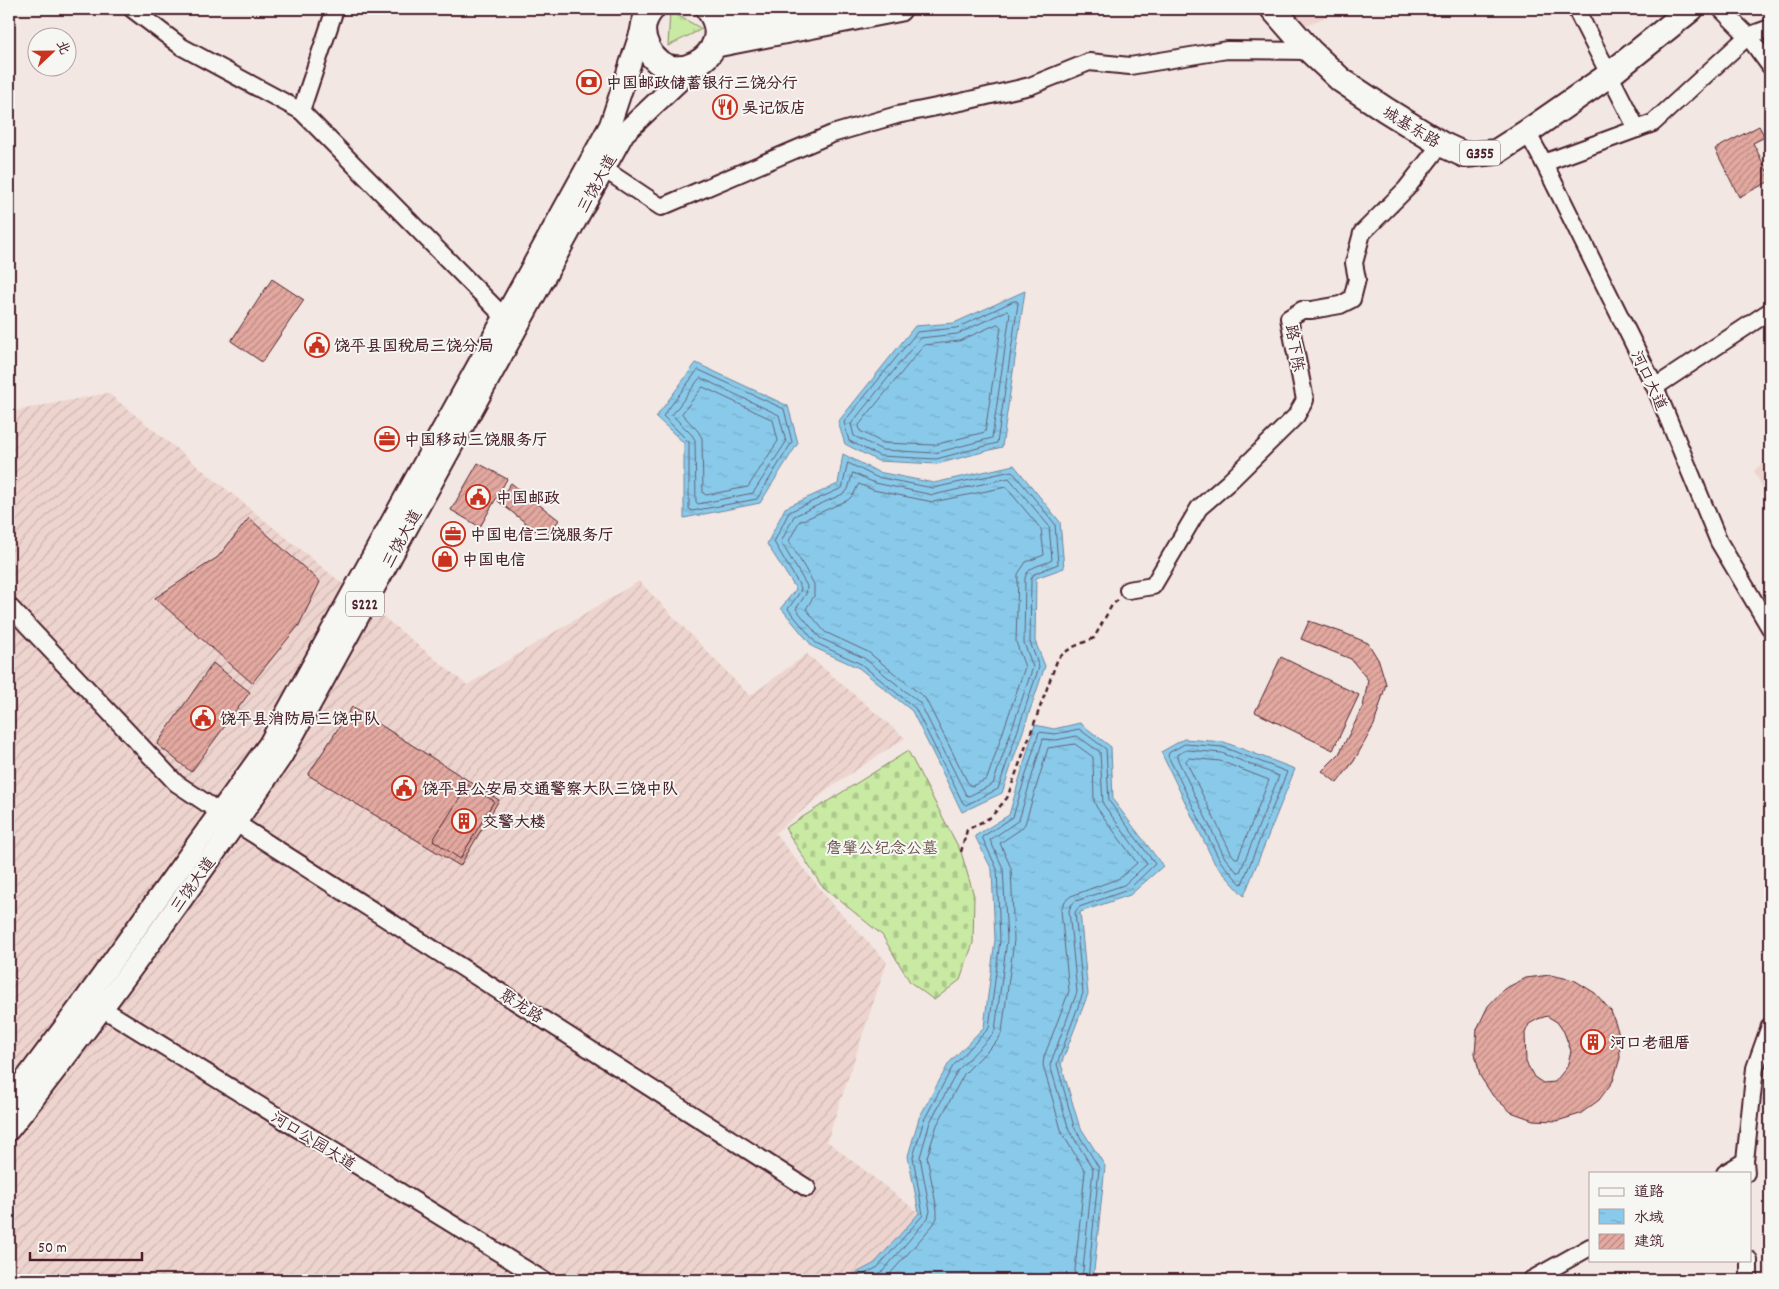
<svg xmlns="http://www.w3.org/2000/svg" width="1779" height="1289" font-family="Dekko,'LXGW WenKai TC',sans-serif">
<defs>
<pattern id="industrial-furrows" width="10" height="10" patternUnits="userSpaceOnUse" patternTransform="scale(1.25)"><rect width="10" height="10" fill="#eed4ce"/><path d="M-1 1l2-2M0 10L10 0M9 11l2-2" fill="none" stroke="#ceb6b1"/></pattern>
<pattern id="grass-tufts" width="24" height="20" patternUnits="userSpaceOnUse" patternTransform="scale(1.25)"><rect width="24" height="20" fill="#c8eaa3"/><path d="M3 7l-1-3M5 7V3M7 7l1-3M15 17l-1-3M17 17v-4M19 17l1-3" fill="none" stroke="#adc88c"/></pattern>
<pattern id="cemetery-stones" width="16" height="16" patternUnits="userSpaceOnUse" patternTransform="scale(1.25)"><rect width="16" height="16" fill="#c8eaa3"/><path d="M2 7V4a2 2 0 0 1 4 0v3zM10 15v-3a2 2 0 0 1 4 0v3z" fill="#adc88c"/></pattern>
<pattern id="water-ripples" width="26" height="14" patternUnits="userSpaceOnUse" patternTransform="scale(1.25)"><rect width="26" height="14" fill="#89caea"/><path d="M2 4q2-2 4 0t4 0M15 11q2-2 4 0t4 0" fill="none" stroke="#78adc9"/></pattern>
<pattern id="building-hatch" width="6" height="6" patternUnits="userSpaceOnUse" patternTransform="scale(1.25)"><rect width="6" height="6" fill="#e3a9a0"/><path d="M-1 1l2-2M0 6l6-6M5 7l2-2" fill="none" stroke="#ba8983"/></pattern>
</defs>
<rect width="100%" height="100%" fill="#f2e7e2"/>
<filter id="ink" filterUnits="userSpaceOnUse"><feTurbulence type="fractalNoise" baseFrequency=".02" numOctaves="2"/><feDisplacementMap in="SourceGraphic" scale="10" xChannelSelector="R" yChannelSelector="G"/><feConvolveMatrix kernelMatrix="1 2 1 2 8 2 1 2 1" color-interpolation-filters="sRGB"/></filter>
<g filter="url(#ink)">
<g fill="#eed4ce">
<path d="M1289,9H1345L1302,27Z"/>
<path d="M1770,456V501L1754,471Z"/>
</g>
<path fill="url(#industrial-furrows)" d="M108,393L467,685L639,581L750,696L807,654L905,738L836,783L775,833L832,904L887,962L827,1141L919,1213L875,1263L843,1280H9V412Z"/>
<path fill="url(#grass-tufts)" stroke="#898467" d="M670,11L702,29L668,46Z"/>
<path fill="url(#cemetery-stones)" stroke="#898467" d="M908,751L961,852L974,896L973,943L960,980L934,1000L910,982L882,935L821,885L785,828Z"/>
<g fill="url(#water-ripples)" stroke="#70869e">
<path d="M1025,291L1002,447L937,464L878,461L845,444L838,422L915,326L954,323Z"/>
<path d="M696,363L788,406L798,443L760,503L684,518V443L656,417Z"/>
<path d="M843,454L878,472L934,483L1014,465L1060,522L1064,568L1036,578L1035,641L1045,666L1002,793L962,812L912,711L859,668L813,647L781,608L796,589L767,544L785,508L838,484Z"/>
<path d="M1080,723L1111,747L1113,800L1163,866L1130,895L1080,912L1088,994L1061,1064L1079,1125L1105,1166L1093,1280H843L875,1263L919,1213L908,1156L919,1118L949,1063L984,1027L995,940L992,870L975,836L1009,815L1035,725L1054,729Z"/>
<path d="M1184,739L1224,742L1295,769L1244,896L1215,864L1161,752Z"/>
</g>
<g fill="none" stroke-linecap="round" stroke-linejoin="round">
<g stroke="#636377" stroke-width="1">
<path d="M1014,301H1017L1018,304L997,443L936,459L880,456L849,441L844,422L917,332L956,328Z"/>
<path d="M1007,311L1010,314L992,438L935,453L882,450L854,436L851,424L920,338L957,334Z"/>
<path d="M998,324L1001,327L985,432L934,445L883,443L860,431L859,425L924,345L959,341Z"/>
<path d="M699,370L784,409L792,442L757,499L692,511L689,509V442L663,416L697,371Z"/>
<path d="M701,378L779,415L786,442L753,493L698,504L696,502L695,440L692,435L672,415L699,379Z"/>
<path d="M703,387L773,420L778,441L748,487L706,495L703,493L702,438L698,431L682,414Z"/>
<path d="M848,463L876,477L933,488L1012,471L1055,524L1058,564L1034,574L1031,579L1030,642L1039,667L998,789L966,805L963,803L915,708L861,664L816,643L788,609L800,592L801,588L774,542L789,512L842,488Z"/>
<path d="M853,473L875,483L933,495L1009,478L1049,526L1052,560C1042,566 1028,565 1025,578L1024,643L1033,667L993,784L969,796L966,795L920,703L864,658L820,638L796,609L806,594L807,586L781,542L794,516L845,493L848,489Z"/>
<path d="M859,484L873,490L933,502L1006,487L1041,529L1044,555L1026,562L1018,574L1016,642L1025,667L987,779L972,786L969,785L925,698L868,652L825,632L806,609L814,596V584L789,541L799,522L848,500L853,495Z"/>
<path d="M1185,744L1223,747L1287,772L1242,884L1240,883L1220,861L1168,756L1169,753Z"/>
<path d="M1187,750L1222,753L1279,776L1240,872H1237L1225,858L1177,758V755Z"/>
<path d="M1189,758L1220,761L1269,780L1238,858H1235L1231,853L1186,761Z"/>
<path d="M853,1280L878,1267L923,1215L913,1157L924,1120L953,1066L989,1028L1000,940L997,869L982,837L1013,817L1039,732L1055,734L1079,729L1106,749L1109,801L1155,864L1128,890L1079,907L1075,912L1083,993L1057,1064L1074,1127L1099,1168L1088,1280"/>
<path d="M866,1280L883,1271L928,1218L930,1211L920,1157L930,1122L958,1070L992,1035L995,1030L1007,940L1003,868L990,840L1019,820L1043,739L1056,740L1077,736L1100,752L1103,804L1147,864L1124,885L1076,901L1071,905L1069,911L1077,992L1050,1065L1069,1130L1093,1169L1082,1280"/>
<path d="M882,1280L889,1275L933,1225L937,1218V1210L927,1157L937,1125L964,1074L998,1040L1002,1032L1014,940L1011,868L1000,843L1021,829L1025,824L1048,748L1075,744L1093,757L1094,801L1097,808L1137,863L1120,878L1071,896L1065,901L1061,910L1069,991L1044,1057L1043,1065L1062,1133L1085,1171L1074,1280"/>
</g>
</g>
<g fill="url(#building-hatch)" stroke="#4a1f2b" fill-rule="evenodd">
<path d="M1759,126L1765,137L1753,143L1767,171L1770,170V181L1739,197L1715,149Z"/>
<path d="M272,279L304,300L262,362L231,341Z"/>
<path d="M478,463L507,479L480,527L451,510Z"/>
<path d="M511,483L559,520L546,539L498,501Z"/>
<path d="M249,518L320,582L299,625L252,683L155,598L218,557Z"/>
<path d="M1309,621L1344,633L1368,643L1379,661L1386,684L1374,725L1354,761L1337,783L1322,771L1339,754L1363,707L1368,680L1351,659L1301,639Z"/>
<path d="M1281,657L1359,695L1333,750L1255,712Z"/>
<path d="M213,663L250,692L191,772L157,744Z"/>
<path d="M352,707L499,800L460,866L308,775Z"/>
<path d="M468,785L494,801L460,859L433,840Z"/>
<path d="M1550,975L1574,980L1595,993L1611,1011L1619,1034L1620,1058L1613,1081L1599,1100L1580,1114L1557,1121L1533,1120L1511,1112L1493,1096L1480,1076L1475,1053L1477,1029L1488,1006L1504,989L1526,978ZM1547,1016L1557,1022L1564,1032L1571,1051L1567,1067L1555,1082L1543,1083L1534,1077L1526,1062L1525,1033L1529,1024L1538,1019Z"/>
</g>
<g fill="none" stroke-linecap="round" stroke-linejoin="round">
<defs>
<g id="minor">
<path d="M132,9L182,47L301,111"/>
<path d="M335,9L301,111L512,325"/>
<path d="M1576,9L1637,129"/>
<path d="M1721,9L1748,36L1770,66"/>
<path d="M1527,132L1544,163L1655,387L1719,542L1770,628"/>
<path d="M1544,163L1653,123L1748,36L1770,28"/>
<path d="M604,169L661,207L832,134L897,115L961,102L1030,86L1089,62L1130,66L1227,50L1310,51"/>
<path d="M1655,387L1770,311"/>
<path d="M1128,590L1153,586L1199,508L1229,482L1296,416L1305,400L1289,318L1302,310H1312L1340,305L1352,299L1357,279L1354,263L1362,233L1406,189L1441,144"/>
<path d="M9,606L176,783L236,823L807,1188"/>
<path d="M92,1002L543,1280"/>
<path d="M1725,1173L1745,1161"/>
<path d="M1746,1173L1745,1161L1755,1068L1770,1026"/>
<path d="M1749,1260V1280"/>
<path d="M1531,1280L1590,1247"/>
</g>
<g id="major">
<path d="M9,1101L86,998L269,744L610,125L643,25"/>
<path d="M9,1130C105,1009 195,883 282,756L624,133L696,65"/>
</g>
<g id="highway">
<path d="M652,9C644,18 641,30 645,41C662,98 743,55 708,9"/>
<path d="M1273,9L1310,51L1341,80L1386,110L1441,144L1465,155L1496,152L1527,132L1609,75L1691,9"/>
<path d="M715,20L786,15L805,11"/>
<path d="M714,45L899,9"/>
</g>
</defs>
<use href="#minor" stroke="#4a1f2b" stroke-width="20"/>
<use href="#major" stroke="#4a1f2b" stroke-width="24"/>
<use href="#highway" stroke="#4a1f2b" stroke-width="28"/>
<path stroke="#4a1f2b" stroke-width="2.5" stroke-dasharray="5 4" stroke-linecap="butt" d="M961,852L967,830L991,817L1007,798L1058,658L1071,648L1094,638L1112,605L1118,600"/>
<use href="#minor" stroke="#f6f6f2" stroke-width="16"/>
<use href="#major" stroke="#f6f6f2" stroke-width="20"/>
<use href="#highway" stroke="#f6f6f2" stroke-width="24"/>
</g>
</g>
<defs>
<symbol id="bank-ring" viewBox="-11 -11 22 22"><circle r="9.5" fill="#f6f6f2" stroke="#c8321e" stroke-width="1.5"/><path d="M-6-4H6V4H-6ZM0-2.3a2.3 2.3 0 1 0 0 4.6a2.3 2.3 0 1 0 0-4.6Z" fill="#c8321e"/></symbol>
<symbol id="restaurant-ring" viewBox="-11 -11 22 22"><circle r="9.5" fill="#f6f6f2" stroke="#c8321e" stroke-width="1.5"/><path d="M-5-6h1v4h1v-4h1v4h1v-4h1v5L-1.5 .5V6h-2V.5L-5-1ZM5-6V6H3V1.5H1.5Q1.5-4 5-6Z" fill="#c8321e"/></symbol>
<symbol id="civic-ring" viewBox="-11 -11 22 22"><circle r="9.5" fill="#f6f6f2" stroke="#c8321e" stroke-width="1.5"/><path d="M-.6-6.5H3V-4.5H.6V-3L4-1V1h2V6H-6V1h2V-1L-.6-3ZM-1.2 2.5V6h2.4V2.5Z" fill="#c8321e"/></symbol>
<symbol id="office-ring" viewBox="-11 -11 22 22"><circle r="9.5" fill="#f6f6f2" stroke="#c8321e" stroke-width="1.5"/><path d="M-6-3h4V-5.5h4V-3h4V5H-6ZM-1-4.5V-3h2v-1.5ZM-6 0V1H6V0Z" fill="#c8321e"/></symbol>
<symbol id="shop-ring" viewBox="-11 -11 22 22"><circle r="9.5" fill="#f6f6f2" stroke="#c8321e" stroke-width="1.5"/><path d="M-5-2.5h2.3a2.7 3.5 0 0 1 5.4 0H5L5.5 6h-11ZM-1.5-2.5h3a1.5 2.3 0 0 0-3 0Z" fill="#c8321e"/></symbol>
<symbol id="building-ring" viewBox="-11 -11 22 22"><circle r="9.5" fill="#f6f6f2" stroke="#c8321e" stroke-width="1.5"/><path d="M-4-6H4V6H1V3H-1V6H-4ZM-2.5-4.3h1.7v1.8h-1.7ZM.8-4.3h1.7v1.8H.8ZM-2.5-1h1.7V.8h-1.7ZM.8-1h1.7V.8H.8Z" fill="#c8321e"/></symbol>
</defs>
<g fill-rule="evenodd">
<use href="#bank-ring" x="575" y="68" width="28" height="28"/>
<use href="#restaurant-ring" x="711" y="93" width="28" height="28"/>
<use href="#civic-ring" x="303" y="331" width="28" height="28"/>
<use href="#office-ring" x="373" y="425" width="28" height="28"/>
<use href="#civic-ring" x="464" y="483" width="28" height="28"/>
<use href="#office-ring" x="439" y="520" width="28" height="28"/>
<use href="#shop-ring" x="431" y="545" width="28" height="28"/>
<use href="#civic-ring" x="189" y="704" width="28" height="28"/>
<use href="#civic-ring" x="390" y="774" width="28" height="28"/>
<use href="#building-ring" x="450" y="807" width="28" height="28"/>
<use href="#building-ring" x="1579" y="1028" width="28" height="28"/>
</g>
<g text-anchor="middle" stroke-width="4" stroke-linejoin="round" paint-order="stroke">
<g fill="#f6f6f2" stroke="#7e6067" stroke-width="1">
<rect x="1460" y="140.5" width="40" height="25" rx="4"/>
<rect x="346" y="591.5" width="38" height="25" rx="4"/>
</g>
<g font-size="15" font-weight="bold" fill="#4a1f2b">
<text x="1480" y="158">G355</text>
<text x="365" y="609">S222</text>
</g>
<g font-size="16" font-weight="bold" fill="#4a1f2b" stroke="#f6f6f2" text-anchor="start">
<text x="606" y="88">中国邮政储蓄银行三饶分行</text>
<text x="742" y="113">吴记饭店</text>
<text x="334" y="351">饶平县国税局三饶分局</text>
<text x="404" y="445">中国移动三饶服务厅</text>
<text x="496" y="503">中国邮政</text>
<text x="470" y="540">中国电信三饶服务厅</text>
<text x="462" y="565">中国电信</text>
<text x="220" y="724">饶平县消防局三饶中队</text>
<text x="422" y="794">饶平县公安局交通警察大队三饶中队</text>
<text x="482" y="827">交警大楼</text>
<text x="1610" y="1048">河口老祖厝</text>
</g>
<g font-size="16" fill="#4a1f2b" stroke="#f6f6f2">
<text transform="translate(1412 126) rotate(31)" y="6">城基东路</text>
<text transform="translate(596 183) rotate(-61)" y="6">三饶大道</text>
<text transform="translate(1296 348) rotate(80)" y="6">路下陈</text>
<text transform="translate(1650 380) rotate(65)" y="6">河口大道</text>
<text transform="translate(401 538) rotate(-61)" y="6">三饶大道</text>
<text transform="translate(192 884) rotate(-54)" y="6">三饶大道</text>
<text transform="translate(522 1005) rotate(33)" y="6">聚龙路</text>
<text transform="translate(314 1140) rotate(32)" y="6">河口公园大道</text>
</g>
<g font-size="16" fill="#6a5249" stroke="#f6f6f2">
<text x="882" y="853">詹肇公纪念公墓</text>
</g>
</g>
<rect width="1779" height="1289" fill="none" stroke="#f6f6f2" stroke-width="30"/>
<rect x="15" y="15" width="1749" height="1259" fill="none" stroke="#4a1f2b" stroke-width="2" filter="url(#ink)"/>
<rect x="1589" y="1172" width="162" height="90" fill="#f6f6f2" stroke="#b1a0a2"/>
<rect x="1599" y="1188" width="25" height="8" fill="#f6f6f2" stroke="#b1a0a2"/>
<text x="1634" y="1196" font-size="15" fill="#4a1f2b">道路</text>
<rect x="1599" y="1209" width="25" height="15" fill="url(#water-ripples)" stroke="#b1a0a2"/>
<text x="1634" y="1222" font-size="15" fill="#4a1f2b">水域</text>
<rect x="1599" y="1234" width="25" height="15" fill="url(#building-hatch)" stroke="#b1a0a2"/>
<text x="1634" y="1246" font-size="15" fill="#4a1f2b">建筑</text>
<g transform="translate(52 52) rotate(68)"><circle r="24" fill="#f6f6f2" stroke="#b1a0a2"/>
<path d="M0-4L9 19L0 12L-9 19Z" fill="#c8321e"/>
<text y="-8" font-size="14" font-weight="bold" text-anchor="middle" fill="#4a1f2b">北</text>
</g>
<path d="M30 1252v8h112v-8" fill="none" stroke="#4a1f2b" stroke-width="2.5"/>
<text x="38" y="1252" font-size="15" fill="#4a1f2b" stroke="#f6f6f2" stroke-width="4" paint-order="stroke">50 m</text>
</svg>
